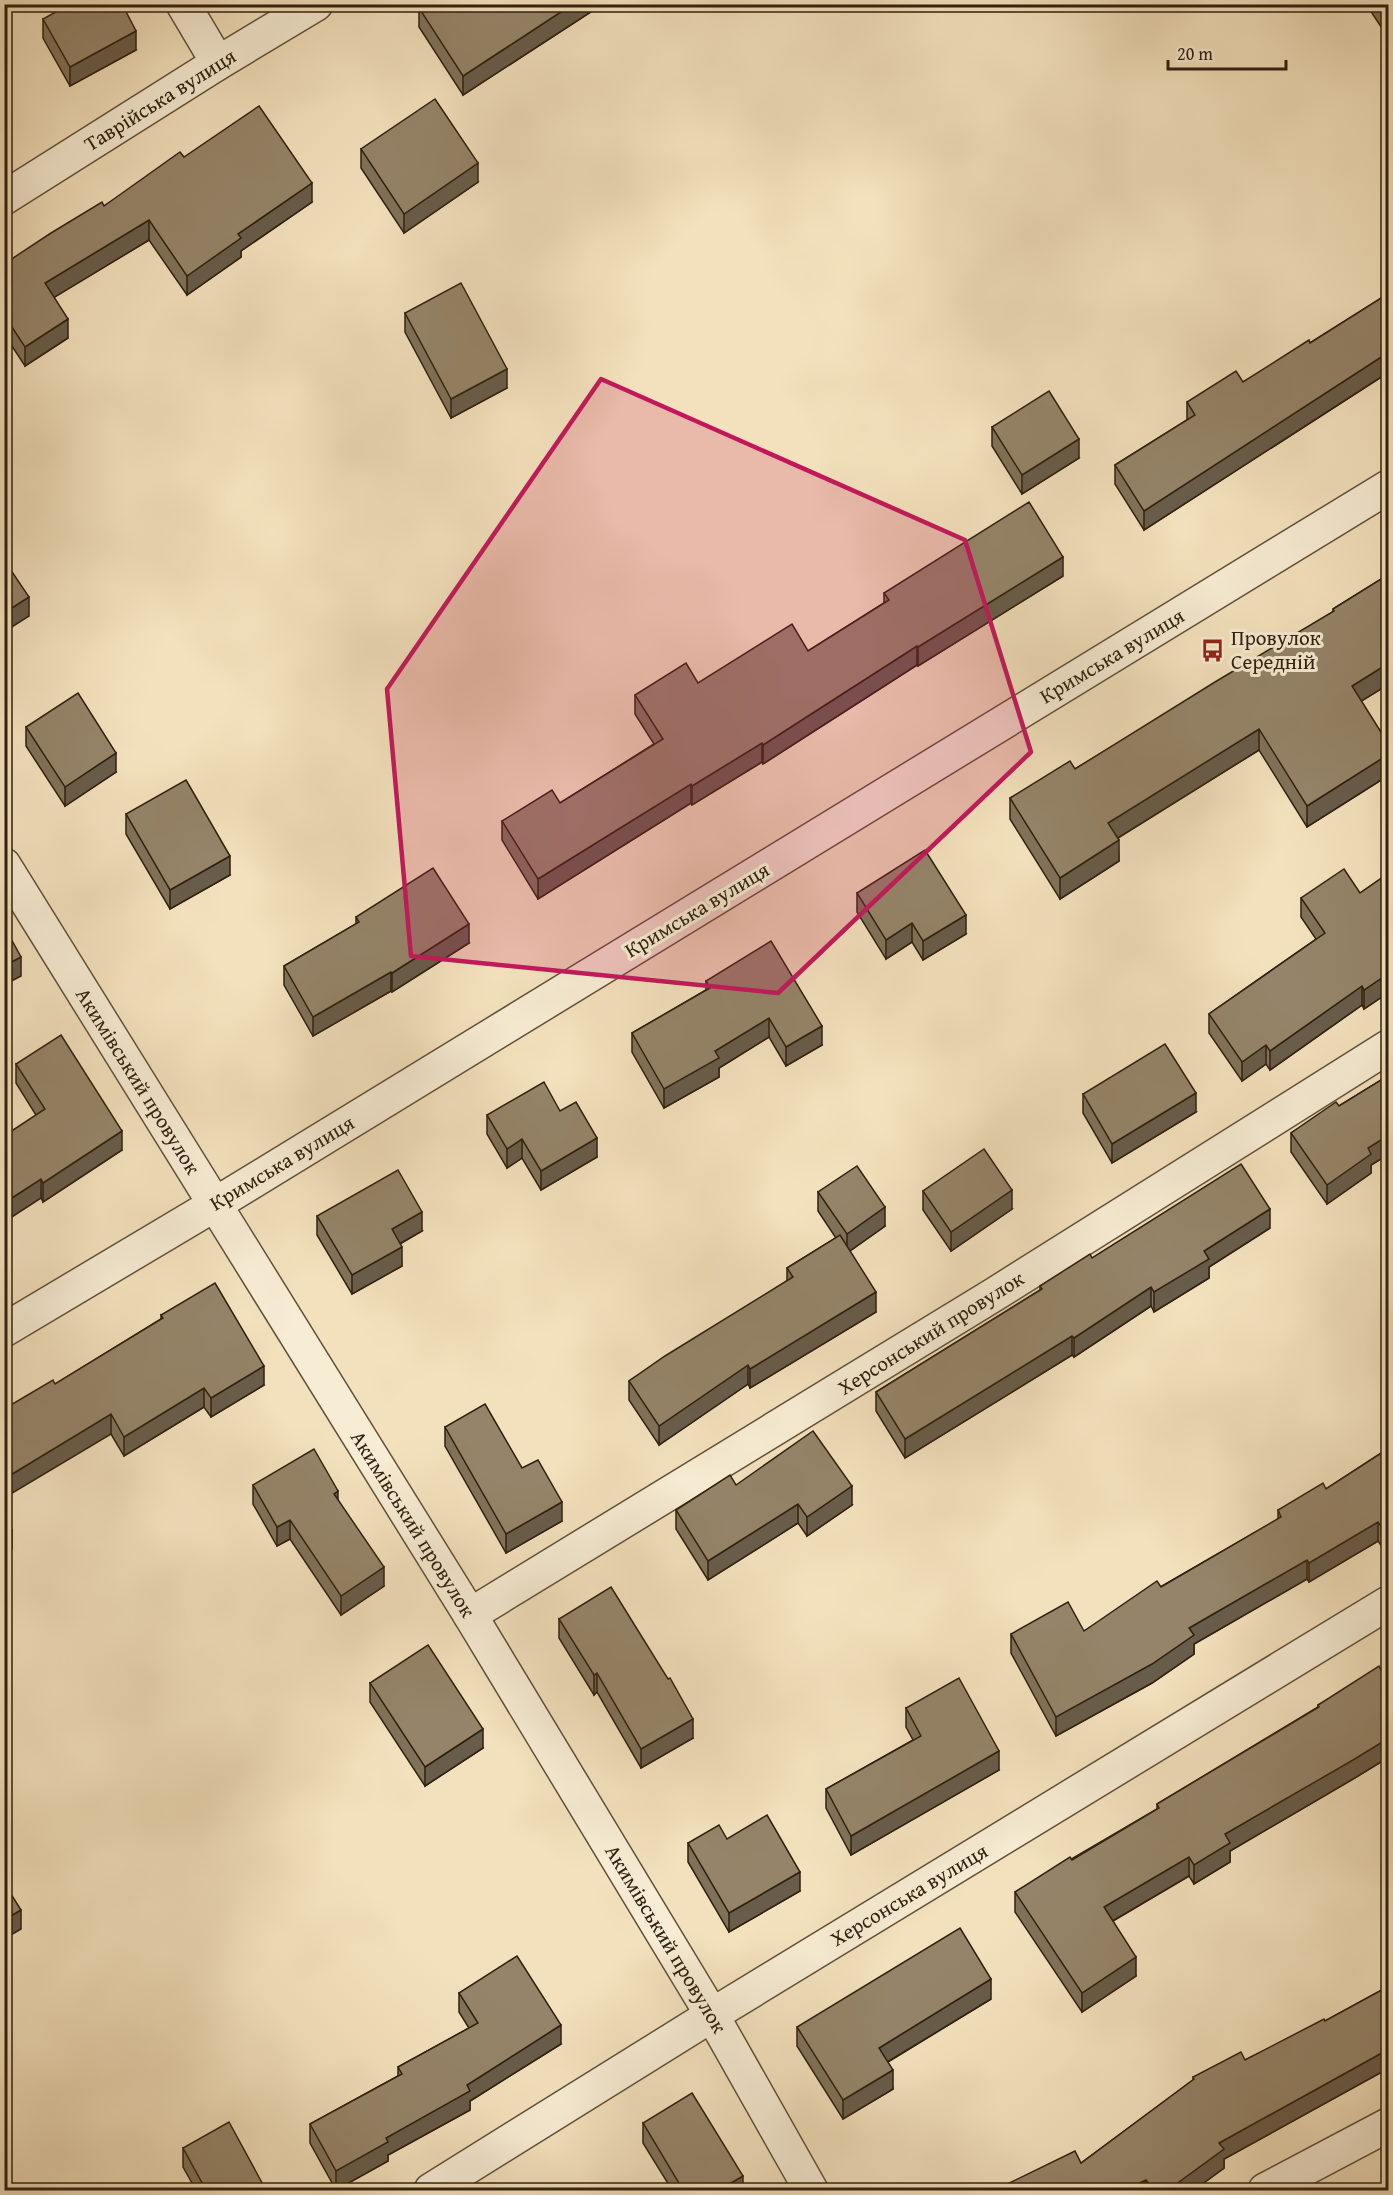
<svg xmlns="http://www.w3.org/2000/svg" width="1393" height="2195" font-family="'Gentium Book Plus',serif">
<rect width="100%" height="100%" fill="#f3e1bd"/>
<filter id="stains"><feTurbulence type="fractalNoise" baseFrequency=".00333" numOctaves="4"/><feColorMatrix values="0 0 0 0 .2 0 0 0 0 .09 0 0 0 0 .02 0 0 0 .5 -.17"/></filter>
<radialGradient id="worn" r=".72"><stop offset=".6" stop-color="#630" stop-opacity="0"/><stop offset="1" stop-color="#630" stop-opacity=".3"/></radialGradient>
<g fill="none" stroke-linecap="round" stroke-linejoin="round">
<defs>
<g id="minor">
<path d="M183,4L218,63"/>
<path d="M4,198L218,63L316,4"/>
<path d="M4,865L470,1615L712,2015L811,2190"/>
<path d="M470,1615L995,1294L1388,1047"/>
<path d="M431,2190L712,2015L1388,1603"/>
<path d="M1265,2190L1388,2125"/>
</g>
<path id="tertiary" d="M4,1330L214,1205L1388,487"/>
</defs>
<use href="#minor" stroke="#61503a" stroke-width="36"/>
<use href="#tertiary" stroke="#61503a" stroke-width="36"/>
<use href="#minor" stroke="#f7ecd4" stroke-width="33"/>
<use href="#tertiary" stroke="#f7ecd4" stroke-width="33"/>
</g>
<g fill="#80725a" stroke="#30200e" stroke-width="1.5">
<path d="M424,4H603L463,95L419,27V8Z"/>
<path d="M1366,4H1389V39Z"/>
<path d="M43,19L136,50L70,86L43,38Z"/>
<path d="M361,149L478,182L404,233L361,168Z"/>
<path d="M184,157L312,202L241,251V257L187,295L149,240L54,297L68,338L25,366L4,334V264L104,206Z"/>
<path d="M1389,293V372L1144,530L1115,484V465L1187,420V402L1243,382L1310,343Z"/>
<path d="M405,313L507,388L451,418L405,332Z"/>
<path d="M992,427L1079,458L1022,494L992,446Z"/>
<path d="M1389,574V684L1361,701L1389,745V775L1307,827L1259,750L1118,838L1119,861L1060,899L1010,819V798L1075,769L1333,612V609Z"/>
<path d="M1063,576L918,666L917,665L763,764L762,762L692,805L691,803L538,899L502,840V821L560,803L654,744L635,714V695L698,683L808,651L884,603V593Z"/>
<path d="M26,727L116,772L65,806L26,746Z"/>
<path d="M126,814L230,875L170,909L126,834Z"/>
<path d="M1389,873V992L1364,1009L1362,1005L1270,1070L1266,1064L1242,1081L1209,1033V1014L1316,939L1301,917V898L1360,893Z"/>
<path d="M857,893L966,934L923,960L912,942L886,959L857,912Z"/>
<path d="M356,917L469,943L392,992L391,991L313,1036L284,985V966L356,924Z"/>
<path d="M706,981L822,1045L786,1066L769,1037L719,1068V1077L664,1108L632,1052V1033L706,990Z"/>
<path d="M16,1064L122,1150L43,1202L41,1198L36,1115L16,1083Z"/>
<path d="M1389,1075V1154L1371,1165V1173L1327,1204L1291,1152V1133L1339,1106Z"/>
<path d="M1083,1094L1196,1112L1112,1163L1083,1113Z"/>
<path d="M560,1111L597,1157L541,1190L522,1158L507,1168L487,1134V1115Z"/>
<path d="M923,1191L1012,1209L951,1251L923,1210Z"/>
<path d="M818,1192L885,1226L850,1251L876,1312L750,1388L748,1384L659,1445L629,1400V1381L787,1281V1268L836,1238L818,1211Z"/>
<path d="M317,1216L422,1231L400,1244L402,1266L352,1294L317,1235Z"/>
<path d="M1270,1228L1209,1267V1278L1154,1312L1151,1306L1074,1357L1072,1355L905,1458L876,1411V1392L1040,1290V1286L1092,1258Z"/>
<path d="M161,1315L264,1385L211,1417L204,1407L124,1456L111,1434L55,1384L161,1319Z"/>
<path d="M445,1427L522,1468L562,1521L506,1553L445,1446Z"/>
<path d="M1389,1448V1557L1378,1541L1309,1582L1307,1579L1194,1644V1654L1152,1683L1056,1736L1011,1653V1634L1084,1631L1278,1519V1510L1326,1489Z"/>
<path d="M253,1485L338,1500L384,1586L341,1615L290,1539L277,1546L253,1504Z"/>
<path d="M736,1485L852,1505L807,1536L798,1523L708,1580L676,1529V1510Z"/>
<path d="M559,1619L693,1738L641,1768L597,1692L594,1695L559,1638Z"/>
<path d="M1389,1666V1757L1353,1779L1230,1851V1862L1194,1884L1189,1876L1113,1921L1136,1976L1082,2012L1015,1912V1892L1157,1809V1804L1318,1707V1705Z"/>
<path d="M370,1683L483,1748L425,1786L370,1702Z"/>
<path d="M906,1708L999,1770L851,1855L826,1808V1789L913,1740L906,1727Z"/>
<path d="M727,1839L800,1891L729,1932L688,1862V1843Z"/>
<path d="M1389,1986V2068L1224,2159V2168L1194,2190H995L1081,2163L1193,2080V2077L1245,2060L1325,2021Z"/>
<path d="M459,1993L561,2044L470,2101V2110L388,2155V2161L336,2190L310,2143V2124L398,2076V2067L469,2028L459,2012Z"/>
<path d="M991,1999L888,2062L893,2089L843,2119L797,2046V2027Z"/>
<path d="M643,2123L743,2190H672L643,2143Z"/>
<path d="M183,2148L266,2190H196L183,2167Z"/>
</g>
<g fill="#685c4a" stroke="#30200e" stroke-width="1.5">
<path d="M573,4H603L463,95V76Z"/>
<path d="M136,31V50L70,86V67Z"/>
<path d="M478,163V182L404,233V214Z"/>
<path d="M312,183V202L241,251V257L187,295V276L238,234Z"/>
<path d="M149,220V240L45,303V283Z"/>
<path d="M68,319V338L25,366V347Z"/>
<path d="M1389,352V372L1144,530V511Z"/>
<path d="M507,369V388L451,418V399Z"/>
<path d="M1079,439V458L1022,494V475Z"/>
<path d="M1063,557V576L918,666V647Z"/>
<path d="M29,597V616L4,632V613Z"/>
<path d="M917,646V665L763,764V745Z"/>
<path d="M1389,663V684L1352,707V686Z"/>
<path d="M1259,729V750L1108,844V823Z"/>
<path d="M762,743V762L692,805V786Z"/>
<path d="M116,753V772L65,806V787Z"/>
<path d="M1389,754V775L1307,827V806Z"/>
<path d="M691,784V803L538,899V879Z"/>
<path d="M1119,840V861L1060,899V878Z"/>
<path d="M230,856V875L170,909V890Z"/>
<path d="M966,915V934L923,960V941Z"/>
<path d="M912,923V942L886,959V940Z"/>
<path d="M469,924V943L392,992V973Z"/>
<path d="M21,957V976L4,985V966Z"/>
<path d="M391,972V991L313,1036V1017Z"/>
<path d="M1389,973V992L1364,1009V990Z"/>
<path d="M1362,986V1005L1270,1070V1051Z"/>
<path d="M769,1018V1037L719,1068V1077L664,1108V1089L715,1051Z"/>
<path d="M822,1026V1045L786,1066V1047Z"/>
<path d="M1266,1045V1064L1242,1081V1062Z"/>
<path d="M1196,1093V1112L1112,1163V1144Z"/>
<path d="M122,1131V1150L43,1202V1183Z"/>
<path d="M1389,1135V1154L1371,1165V1173L1327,1204V1185L1368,1148Z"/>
<path d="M597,1138V1157L541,1190V1171Z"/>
<path d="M522,1139V1158L507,1168V1149Z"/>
<path d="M41,1179V1198L4,1222V1203Z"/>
<path d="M1012,1190V1209L951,1251V1232Z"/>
<path d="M885,1207V1226L847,1253V1234Z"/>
<path d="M1270,1209V1228L1209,1267V1278L1154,1312V1292L1204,1251Z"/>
<path d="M422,1212V1231L392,1248V1229Z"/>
<path d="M402,1247V1266L352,1294V1275Z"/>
<path d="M1151,1287V1306L1074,1357V1338Z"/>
<path d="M876,1292V1312L750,1388V1369Z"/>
<path d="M1072,1336V1355L905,1458V1439Z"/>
<path d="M748,1365V1384L659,1445V1426Z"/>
<path d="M264,1366V1385L211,1417V1398Z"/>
<path d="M204,1388V1407L124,1456V1437Z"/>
<path d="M111,1414V1434L4,1498V1479Z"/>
<path d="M852,1486V1505L807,1536V1517Z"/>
<path d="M338,1491V1510L334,1494Z"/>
<path d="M562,1502V1521L506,1553V1534Z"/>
<path d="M798,1504V1523L708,1580V1561Z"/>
<path d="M290,1520V1539L277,1546V1527Z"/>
<path d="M1378,1522V1541L1309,1582V1563Z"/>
<path d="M12,1530V1549L4,1554V1535Z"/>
<path d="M1307,1560V1579L1194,1644V1654L1152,1683L1056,1736V1717L1189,1628Z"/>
<path d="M384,1567V1586L341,1615V1596Z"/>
<path d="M597,1673V1692L594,1695V1675Z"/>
<path d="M693,1719V1738L641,1768V1749Z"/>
<path d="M483,1729V1748L425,1786V1767Z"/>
<path d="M1389,1738V1757L1353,1779L1230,1851V1862L1194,1884V1865L1225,1834Z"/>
<path d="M999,1751V1770L851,1855V1836Z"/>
<path d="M1189,1857V1876L1104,1926V1907Z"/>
<path d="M800,1872V1891L729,1932V1913Z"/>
<path d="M21,1910V1929L4,1939V1920Z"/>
<path d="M1136,1957V1976L1082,2012V1993Z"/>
<path d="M991,1979V1999L879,2067V2048Z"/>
<path d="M561,2025V2044L470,2101V2110L388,2155V2161L336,2190V2171L467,2085Z"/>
<path d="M1389,2049V2068L1224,2159V2168L1194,2190H1168L1219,2143Z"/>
<path d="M893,2070V2089L843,2119V2100Z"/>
<path d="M743,2176V2190H719Z"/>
<path d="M1146,2180V2190H1125Z"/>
</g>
<g fill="#958469" stroke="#30200e" stroke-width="1.5">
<path d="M70,4H122L136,31L70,67L43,19Z"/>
<path d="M424,4H573L463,76L419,8Z"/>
<path d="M1379,4H1389V20Z"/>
<path d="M435,99L478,163L404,214L361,149Z"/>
<path d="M259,106L312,183L238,234L241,238L187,276L149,220L45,283L68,319L25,347L4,315V264L51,233L102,202L104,206L180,152L184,157Z"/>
<path d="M461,283L507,369L451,399L405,313Z"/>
<path d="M1389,293V352L1144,511L1115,465L1195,415L1187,402L1236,371L1243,382L1309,340L1310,343Z"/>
<path d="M1049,391L1079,439L1022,475L992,427Z"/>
<path d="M1029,502L1063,557L918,647L917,646L763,745L762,743L692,786L691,784L538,879L502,821L552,790L560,803L663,739L635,695L686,663L698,683L792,624L808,651L889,600L884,593Z"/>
<path d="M4,560L29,597L4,613Z"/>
<path d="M1389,574V663L1352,686L1389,745V754L1307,806L1259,729L1108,823L1119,840L1060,878L1010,798L1070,761L1075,769L1215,682L1334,611L1333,609Z"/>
<path d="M78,693L116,753L65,787L26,727Z"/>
<path d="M186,780L230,856L170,890L126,814Z"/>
<path d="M925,850L966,915L923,941L912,923L886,940L857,893Z"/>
<path d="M433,868L469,924L392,973L391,972L313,1017L284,966L359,922L356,917Z"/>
<path d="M1344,869L1360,893L1389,873V973L1364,990L1362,986L1270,1051L1266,1045L1242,1062L1209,1014L1325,933L1301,898Z"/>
<path d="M4,926L21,957L4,966Z"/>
<path d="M771,941L822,1026L786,1047L769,1018L715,1051L719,1058L664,1089L632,1033L710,988L706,981Z"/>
<path d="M61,1035L122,1131L43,1183L41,1179L4,1203V1136L45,1109L16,1064Z"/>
<path d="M1165,1044L1196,1093L1112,1144L1083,1094Z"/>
<path d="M1389,1075V1135L1368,1148L1371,1154L1327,1185L1291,1133L1336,1102L1339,1106Z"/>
<path d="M544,1082L560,1111L576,1102L597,1138L541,1171L522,1139L507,1149L487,1115Z"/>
<path d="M984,1149L1012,1190L951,1232L923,1191Z"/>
<path d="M1241,1164L1270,1209L1204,1251L1209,1259L1154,1292L1151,1287L1074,1338L1072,1336L905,1439L876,1392L1042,1289L1040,1286L1090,1254L1092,1258Z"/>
<path d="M857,1166L885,1207L847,1234L818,1192Z"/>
<path d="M398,1170L422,1212L392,1229L402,1247L352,1275L317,1216Z"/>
<path d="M840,1235L876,1292L750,1369L748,1365L659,1426L629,1381L665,1356L793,1277L787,1268Z"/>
<path d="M215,1283L264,1366L211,1398L204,1388L124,1437L111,1414L4,1479V1409L53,1380L55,1384L163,1318L161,1315Z"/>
<path d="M485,1404L522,1468L538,1460L562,1502L506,1534L445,1427Z"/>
<path d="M813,1431L852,1486L807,1517L798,1504L708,1561L676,1510L730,1475L736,1485Z"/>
<path d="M1389,1448V1538L1378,1522L1309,1563L1307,1560L1189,1628L1194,1635L1152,1664L1056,1717L1011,1634L1068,1602L1084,1631L1157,1581L1161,1587L1281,1517L1278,1510L1323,1483L1326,1489Z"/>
<path d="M314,1449L338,1491L334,1494L384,1567L341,1596L290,1520L277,1527L253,1485Z"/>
<path d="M4,1517L12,1530L4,1535Z"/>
<path d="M611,1587L668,1679L670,1678L693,1719L641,1749L597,1673L594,1675L559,1619Z"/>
<path d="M428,1645L483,1729L425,1767L370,1683Z"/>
<path d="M1379,1666L1381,1670L1389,1666V1738L1353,1760L1225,1834L1230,1843L1194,1865L1189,1857L1104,1907L1136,1957L1082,1993L1015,1892L1070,1857L1072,1860L1159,1808L1157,1804L1319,1707L1318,1705Z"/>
<path d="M959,1678L999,1751L851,1836L826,1789L921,1736L906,1708Z"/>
<path d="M767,1815L800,1872L729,1913L688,1843L719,1825L727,1839Z"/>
<path d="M4,1883L21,1910L4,1920Z"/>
<path d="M960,1928L991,1979L879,2048L893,2070L843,2100L797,2027Z"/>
<path d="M517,1956L561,2025L467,2085L470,2091L386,2138L388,2142L336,2171L310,2124L402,2074L398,2067L478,2023L459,1993Z"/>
<path d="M1389,1986V2049L1219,2143L1224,2149L1168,2190H1154L1146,2180L1125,2190H995L1075,2151L1081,2163L1194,2079L1193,2077L1241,2052L1245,2060L1324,2019L1325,2021Z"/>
<path d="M692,2093L743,2176L719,2190H683L643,2123Z"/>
<path d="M229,2122L266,2190H206L183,2148Z"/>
</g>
<path fill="#c2185b" fill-opacity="0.2" stroke="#c2185b" stroke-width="4.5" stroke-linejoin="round" d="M601,379L965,540L1031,752L778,993L411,956L387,689Z"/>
<defs>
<symbol id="bus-bare" viewBox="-9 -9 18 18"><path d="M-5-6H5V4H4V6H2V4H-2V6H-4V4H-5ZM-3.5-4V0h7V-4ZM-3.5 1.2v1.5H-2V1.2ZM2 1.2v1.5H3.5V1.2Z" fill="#8f2418" stroke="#f7ecd4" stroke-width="2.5" paint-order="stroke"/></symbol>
</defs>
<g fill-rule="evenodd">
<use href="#bus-bare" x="1196" y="634" width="33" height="33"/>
</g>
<g text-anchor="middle" stroke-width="6" stroke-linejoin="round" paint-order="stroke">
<g font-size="21" fill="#30200e" stroke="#f7ecd4">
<text transform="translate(160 100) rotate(-32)" y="7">Таврійська вулиця</text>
<text transform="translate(1112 656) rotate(-31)" y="7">Кримська вулиця</text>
<text transform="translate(697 910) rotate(-31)" y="7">Кримська вулиця</text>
<text transform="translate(138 1081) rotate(58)" y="7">Акимівський провулок</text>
<text transform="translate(282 1163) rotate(-31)" y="7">Кримська вулиця</text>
<text transform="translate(931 1333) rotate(-32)" y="7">Херсонський провулок</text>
<text transform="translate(413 1524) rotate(58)" y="7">Акимівський провулок</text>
<text transform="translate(909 1895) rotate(-31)" y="7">Херсонська вулиця</text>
<text transform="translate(666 1939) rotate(59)" y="7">Акимівський провулок</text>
</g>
<g font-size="21" fill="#30200e" stroke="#f7ecd4" text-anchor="start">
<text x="1231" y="645">Провулок<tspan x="1231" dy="24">Середній</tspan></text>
</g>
</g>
<rect width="1393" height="2195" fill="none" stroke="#f3e1bd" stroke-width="24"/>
<rect x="6" y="6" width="1381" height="2183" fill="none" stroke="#30200e" stroke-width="3"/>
<rect x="12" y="12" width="1369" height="2171" fill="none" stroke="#30200e" stroke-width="1.5"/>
<path d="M1168 60v9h118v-9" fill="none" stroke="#30200e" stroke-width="3"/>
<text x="1177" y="60" font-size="18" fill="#30200e" stroke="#f7ecd4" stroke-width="4.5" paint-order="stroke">20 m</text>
<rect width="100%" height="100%" filter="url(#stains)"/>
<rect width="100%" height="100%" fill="url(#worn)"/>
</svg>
